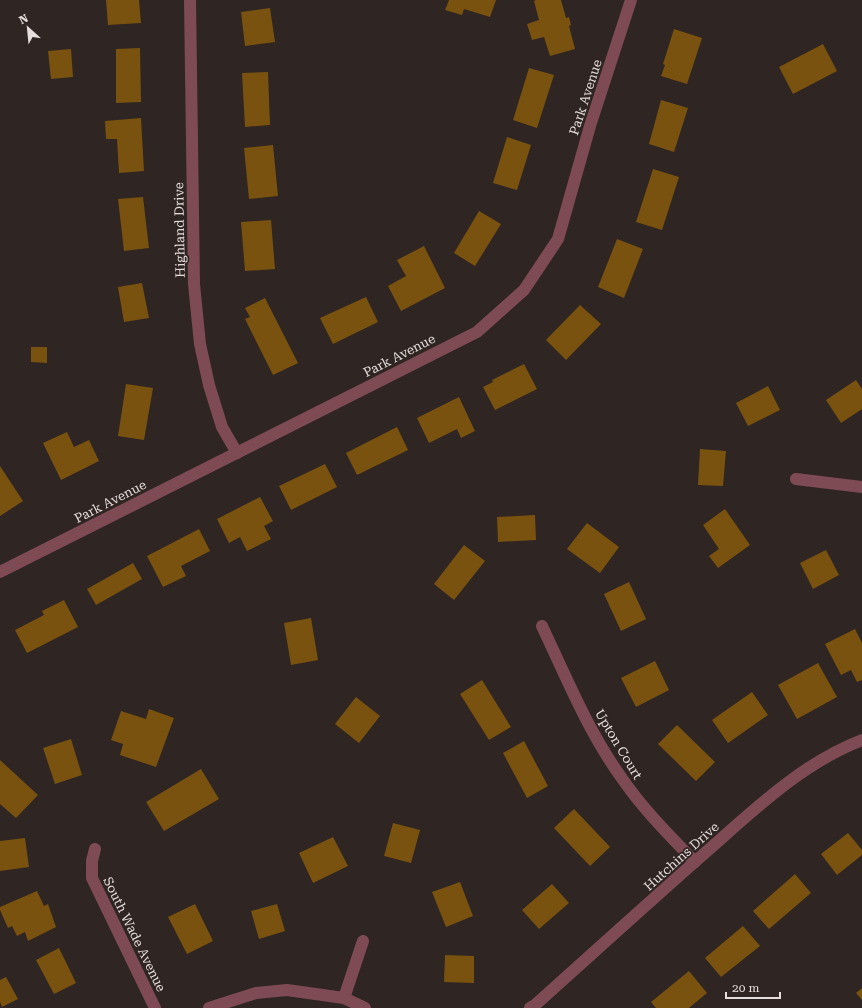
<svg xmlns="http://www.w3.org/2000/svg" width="862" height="1008" font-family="'Roboto Serif',serif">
<rect width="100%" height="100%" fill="#2f2522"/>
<g fill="#79520f">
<path d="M106,0H139L141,23L108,25Z"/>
<path d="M449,0H496L490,17L464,9L462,15L445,10Z"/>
<path d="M536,0H561L566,18L569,17L571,25L569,26L575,49L550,56L544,37L532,40L527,24L539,20L534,1Z"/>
<path d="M270,8L275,42L245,46L241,12Z"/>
<path d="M674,29L702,38L687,84L661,76L665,65L663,64Z"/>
<path d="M823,44L837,71L793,94L779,67Z"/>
<path d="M140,48L141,102L116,103V49Z"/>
<path d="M71,49L73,77L51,79L48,51Z"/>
<path d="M529,68L554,75L537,128L513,120Z"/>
<path d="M268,72L270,125L245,127L242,73Z"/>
<path d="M661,100L688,108L674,152L649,144Z"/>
<path d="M141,118L144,171L119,173L117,139H106L105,121Z"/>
<path d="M507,137L531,145L517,190L493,183Z"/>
<path d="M273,145L278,196L249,199L244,148Z"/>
<path d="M653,169L679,177L662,230L636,222Z"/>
<path d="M143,197L149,248L124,251L118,199Z"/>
<path d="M479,211L501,224L475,266L454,253Z"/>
<path d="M271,220L275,269L245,271L241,222Z"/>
<path d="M617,239L643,249L624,298L598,287Z"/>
<path d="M424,246L445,288L401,311L388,286L406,276L397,260Z"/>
<path d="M142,283L149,318L124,322L118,287Z"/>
<path d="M366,297L378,322L333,344L320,318Z"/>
<path d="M265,298L298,363L273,375L245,319L250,317L245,308Z"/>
<path d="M580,305L601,324L566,360L546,340Z"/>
<path d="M31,347H47V363L31,362Z"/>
<path d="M524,364L537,389L495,410L483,387L493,382L492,380Z"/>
<path d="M856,380L862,389V409L841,423L826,400Z"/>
<path d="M126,384L153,388L144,440L118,436Z"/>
<path d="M768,386L780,410L748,426L736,403Z"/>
<path d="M459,397L475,431L461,438L457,429L429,443L417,418Z"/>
<path d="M397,427L408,450L357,475L346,453Z"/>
<path d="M67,432L74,447L89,440L99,461L61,480L43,443Z"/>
<path d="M700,449L726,451L723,486L698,485Z"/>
<path d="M325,464L337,487L291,510L279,486Z"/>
<path d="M0,466L23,501L0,516Z"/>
<path d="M260,497L273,521L264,526L271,539L247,551L240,537L229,543L217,519Z"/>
<path d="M725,509L750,545L718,568L709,556L719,549L703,525Z"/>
<path d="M535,515L536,540L498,542L497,517Z"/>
<path d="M587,523L619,547L600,573L567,549Z"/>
<path d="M199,529L210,551L181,566L186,576L163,587L147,556Z"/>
<path d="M464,545L485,561L454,600L434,584Z"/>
<path d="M826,550L839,575L813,589L800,563Z"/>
<path d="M133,563L142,579L96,605L87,589Z"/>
<path d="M629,582L646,619L621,631L604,594Z"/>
<path d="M64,600L78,627L27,653L15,630L44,615L42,611Z"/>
<path d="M311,618L318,660L291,665L284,623Z"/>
<path d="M855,629L862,643V680L857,682L851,670L841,675L825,644Z"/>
<path d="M655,661L669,690L636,707L621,678Z"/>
<path d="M818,663L837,697L797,719L778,685Z"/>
<path d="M482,680L511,727L489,740L460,694Z"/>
<path d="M752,692L768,715L728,743L712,720Z"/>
<path d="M356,697L380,716L359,743L335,724Z"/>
<path d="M149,709L174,718L156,767L120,755L123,744L111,740L121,711L146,719Z"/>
<path d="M677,725L715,762L696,781L658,744Z"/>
<path d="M71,739L82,775L55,784L43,748Z"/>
<path d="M524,741L548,786L527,798L503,753Z"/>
<path d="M0,760L38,795L16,818L0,804Z"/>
<path d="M201,769L219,799L164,831L146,802Z"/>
<path d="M574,809L610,847L590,866L554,828Z"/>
<path d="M393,823L420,830L411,863L384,856Z"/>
<path d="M848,833L862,850V855L837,875L821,854Z"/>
<path d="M333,837L348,866L313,883L299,853Z"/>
<path d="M25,838L29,867L0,871V841Z"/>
<path d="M795,874L811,893L769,929L753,911Z"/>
<path d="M460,882L473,916L446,927L432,892Z"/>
<path d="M552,884L569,903L539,929L522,910Z"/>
<path d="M37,891L44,906L48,904L56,927L28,941L25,932L17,936L12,926L8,928L0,910V907Z"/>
<path d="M195,904L213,941L187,954L168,917Z"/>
<path d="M277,904L285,931L259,939L251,911Z"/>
<path d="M743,926L760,946L721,977L705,958Z"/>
<path d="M59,948L76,983L54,994L36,960Z"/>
<path d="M445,955L474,956V983L444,982Z"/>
<path d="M689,971L707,993L689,1008H656L651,1002Z"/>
<path d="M6,977L18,999L2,1007L0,1002V980Z"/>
<path d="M862,988V1000L856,993Z"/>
</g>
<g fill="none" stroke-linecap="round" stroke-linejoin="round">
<g stroke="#7e4b54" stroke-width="12">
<path d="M190,0L194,284L200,344L209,385L222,427L237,453"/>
<path d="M796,479L862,487"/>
<path d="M0,572L477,332L524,290L558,239L590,126L631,0"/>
<path d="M542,626C566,677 588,731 621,777C642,808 669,835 695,862"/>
<path d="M95,849L92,861V878L155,1008"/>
<path d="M344,998L363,941"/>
<path d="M209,1008L256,993L287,990L344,998L365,1008"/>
<path d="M530,1008L535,1005C592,954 648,903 706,852C754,810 802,763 862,740"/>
</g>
</g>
<g text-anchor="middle" stroke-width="3.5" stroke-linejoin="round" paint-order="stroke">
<g font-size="13" fill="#e5dedc" stroke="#2f2522">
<text transform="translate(585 97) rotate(-72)" y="5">Park Avenue</text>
<text transform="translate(179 230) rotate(-91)" y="5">Highland Drive</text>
<text transform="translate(399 355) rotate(-27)" y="5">Park Avenue</text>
<text transform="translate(110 501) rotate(-27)" y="5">Park Avenue</text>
<text transform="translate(619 744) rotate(59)" y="5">Upton Court</text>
<text transform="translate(681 856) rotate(-42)" y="5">Hutchins Drive</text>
<text transform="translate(135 934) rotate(64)" y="5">South Wade Avenue</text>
</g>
</g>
<g transform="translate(28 28) rotate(333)" stroke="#2f2522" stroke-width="3" paint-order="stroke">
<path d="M0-3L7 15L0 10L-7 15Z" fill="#e5dedc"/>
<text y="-6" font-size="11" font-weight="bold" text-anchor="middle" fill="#e5dedc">N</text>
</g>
<path d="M726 992v6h54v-6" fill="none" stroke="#e5dedc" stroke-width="2"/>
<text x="732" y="992" font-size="12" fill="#e5dedc" stroke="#2f2522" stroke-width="3" paint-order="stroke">20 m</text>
</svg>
